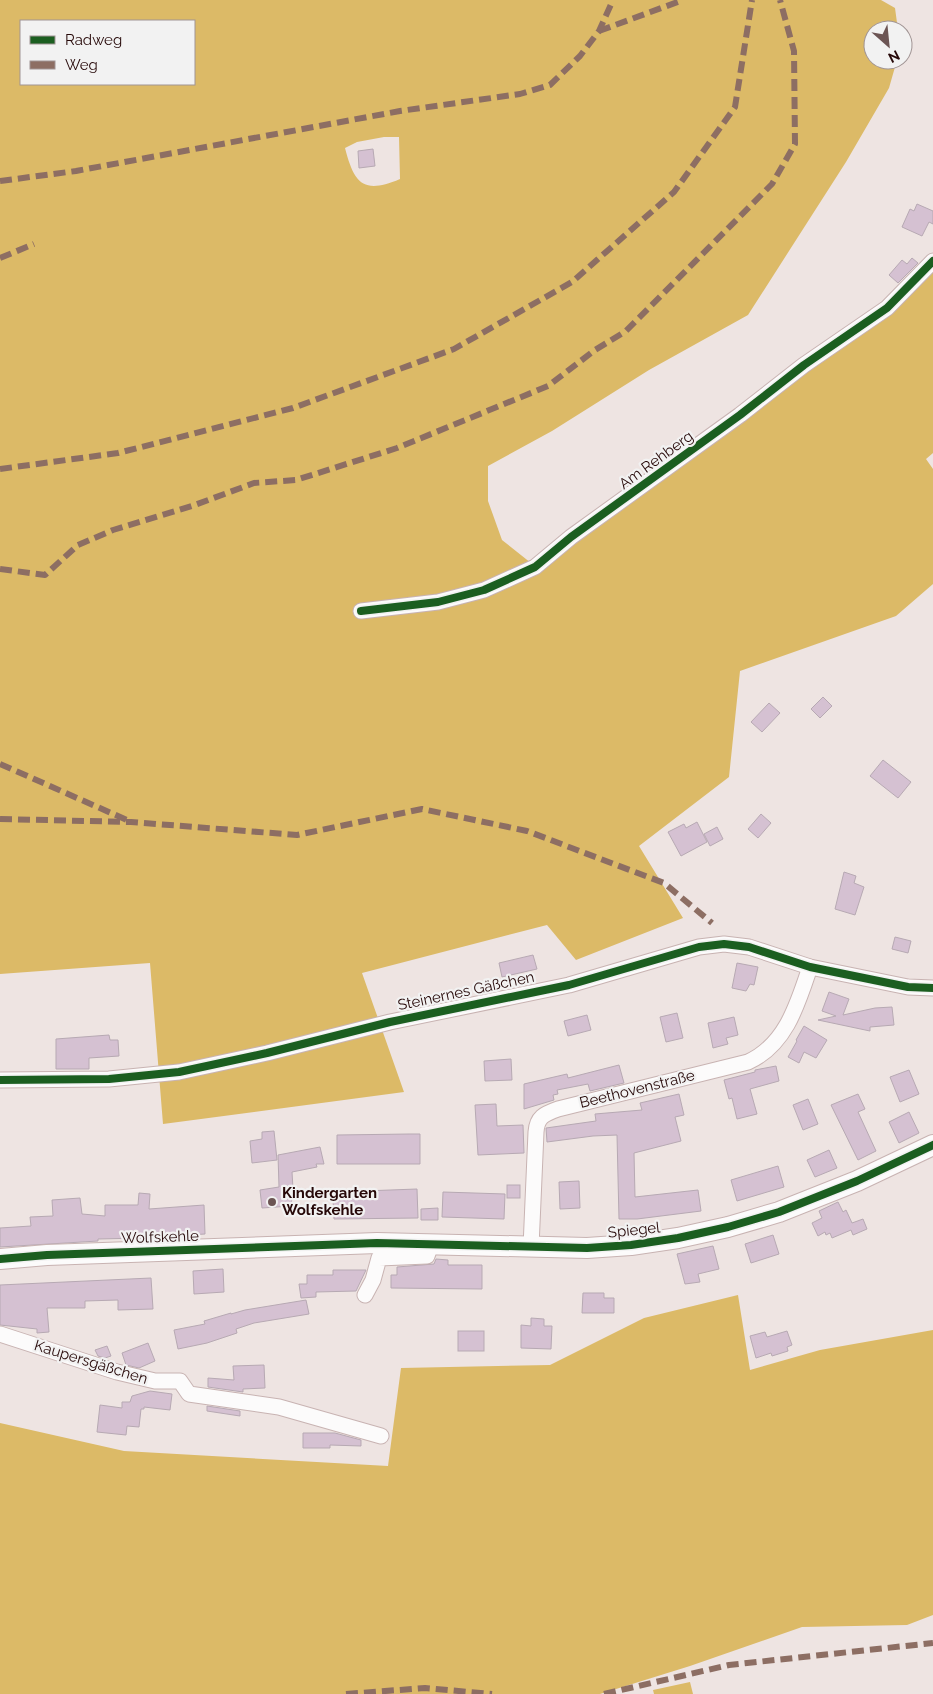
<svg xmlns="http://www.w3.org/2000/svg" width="933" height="1694" font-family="Raleway,sans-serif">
<rect width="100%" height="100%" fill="#eee4e2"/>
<g fill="#dcba67" fill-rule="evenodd">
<path d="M0,0H881L895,8L898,30H873V60H897L889,88L846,162L748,315L649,370L552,431L488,466V501L502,540L536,567L887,308L933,261V453L926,459L933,469V584L896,616L740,671L729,777L639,846L683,918L576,960L547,925L362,973L404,1092L163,1124L150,963L0,974ZM21,21H194V84H21ZM384,137H399L400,179C363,195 354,183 345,148L357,142Z"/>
<path d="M738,1295L750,1370L820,1350L933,1330V1615L907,1625L802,1627L690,1666L600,1694H0V1423L124,1451L388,1466L401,1368L550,1365L644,1318Z"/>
<path d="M690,1682L693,1694H654L653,1690Z"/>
</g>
<g fill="#d5c1d2" stroke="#b7a9b3">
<path d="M373,149L375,166L359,168L358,151Z"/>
<path d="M917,204L933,211V224L929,222L922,236L902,227L910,209L914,211Z"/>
<path d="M912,258L918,263L898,283L889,275L902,260L907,264Z"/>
<path d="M823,697L832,706L820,718L811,709Z"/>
<path d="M769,703L780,713L762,732L751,722Z"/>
<path d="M883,760L911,782L898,798L870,776Z"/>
<path d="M761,814L771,823L758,838L748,829Z"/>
<path d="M697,822L707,842L681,856L668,832L684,824L686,828Z"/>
<path d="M717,827L723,839L710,846L704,834Z"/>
<path d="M844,872L856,876L854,883L864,887L855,915L835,909Z"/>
<path d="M895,937L911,941L908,953L892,949Z"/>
<path d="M533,955L537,969L502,977L499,963Z"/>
<path d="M737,963L758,967L754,985L750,984L746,991L732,988Z"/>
<path d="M829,992L849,999L843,1015L875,1008L892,1007L894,1025L870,1027V1031L818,1020L836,1016L822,1011Z"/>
<path d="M677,1013L683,1038L666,1042L660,1017Z"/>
<path d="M587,1015L591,1030L568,1036L564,1021Z"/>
<path d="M734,1017L738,1035L726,1038L728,1044L713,1048L708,1023Z"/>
<path d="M804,1026L827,1040L816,1058L804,1052L799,1063L788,1057L797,1041L796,1040Z"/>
<path d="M109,1035L110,1040H118L119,1056L89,1058V1069H56V1039Z"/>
<path d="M511,1059L512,1080L485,1081L484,1061Z"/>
<path d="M619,1065L624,1083L590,1091L588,1084L557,1090L558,1094L553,1095L554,1100L524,1109V1084L567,1074L568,1078Z"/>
<path d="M776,1066L779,1081L750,1089L757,1114L737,1119L732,1098L729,1099L724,1080L755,1072V1070Z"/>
<path d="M909,1070L919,1094L900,1102L890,1077Z"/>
<path d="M679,1094L684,1115L675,1117L681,1141L634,1153L635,1197L698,1190L701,1211L637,1219H619L617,1135L593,1136L547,1142L546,1128L596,1121L595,1114L642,1110L640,1103Z"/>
<path d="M858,1094L865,1109L858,1112L876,1151L858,1160L831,1105Z"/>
<path d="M808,1099L818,1124L803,1130L793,1105Z"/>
<path d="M496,1104L497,1126L523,1125L524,1153L478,1155L475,1105Z"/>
<path d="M909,1112L919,1133L899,1143L889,1122Z"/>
<path d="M274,1131L277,1160L252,1163L250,1141L262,1139V1132Z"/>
<path d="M409,1134H420V1164H337V1135Z"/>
<path d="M320,1147L324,1164H316L317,1167L292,1172L293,1189L291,1206L262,1208L260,1190L279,1187L278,1155Z"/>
<path d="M829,1150L837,1168L815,1177L807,1160Z"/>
<path d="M778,1166L784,1187L737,1201L731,1180Z"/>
<path d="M579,1181L580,1208L560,1209L559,1182Z"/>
<rect x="507" y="1185" width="13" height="13"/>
<path d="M417,1189L418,1218L334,1219L333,1199H337V1192Z"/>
<path d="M443,1192L505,1194L504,1219L442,1217Z"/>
<path d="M139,1193L150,1194L149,1209L204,1205L205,1234L142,1238L98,1239V1241L0,1247V1228L31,1226L30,1217L53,1216L52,1200L80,1198L82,1214L105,1216V1205H138Z"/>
<path d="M838,1202L843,1212L846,1210L852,1223L863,1219L867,1229L853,1235L851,1230L832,1238L830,1233L826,1235L825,1232L818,1236L812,1223L822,1218L819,1211Z"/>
<path d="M438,1208V1220H421V1209Z"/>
<path d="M773,1235L779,1254L751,1263L745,1244Z"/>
<path d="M713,1246L719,1269L698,1274L700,1282L685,1284L677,1254Z"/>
<path d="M436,1259L448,1260V1265H482V1289L391,1288V1275H397V1267L434,1264Z"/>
<path d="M223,1269L224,1292L194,1294L193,1271Z"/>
<path d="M333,1270H366L356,1291L316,1292V1297L301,1298L299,1284H307V1275H333Z"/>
<path d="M151,1278L153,1309L118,1310V1300L85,1301V1308H47L49,1332L37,1333V1329L0,1325V1285Z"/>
<path d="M583,1293H604V1298H614V1313H582Z"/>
<path d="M306,1300L309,1314L254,1323L236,1329L237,1333L207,1343L178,1349L174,1330L205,1324L204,1321L231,1313V1314L245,1310Z"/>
<path d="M531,1318L544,1319V1326H552L551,1349L521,1348V1325L531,1326Z"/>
<rect x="458" y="1331" width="26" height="20"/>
<path d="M787,1331L792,1345L787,1347L788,1351L772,1356L771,1353L756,1358L750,1336L765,1332L767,1337Z"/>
<path d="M148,1343L155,1361L139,1368L126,1365L122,1353Z"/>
<path d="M107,1346L111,1356L105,1358L98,1356L95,1350Z"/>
<path d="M264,1365L265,1388L243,1389V1392L208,1387V1378L234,1380L233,1366Z"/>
<path d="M150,1391L172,1394L170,1410L144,1407V1409H141L139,1427L127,1426L126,1435L97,1432L100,1405L122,1408V1402H130L132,1396Z"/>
<path d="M207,1406L240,1411V1416L207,1411Z"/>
<path d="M303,1433H335L361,1440V1446L330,1445V1448H303Z"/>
</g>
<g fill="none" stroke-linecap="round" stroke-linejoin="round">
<defs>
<g id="minor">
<path d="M361,611L438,602L484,590L535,567L571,537L740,415L804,365L887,308L933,261"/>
<path d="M0,1080L109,1079L179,1072L267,1053L390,1022L569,985L699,947L724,944L749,947L810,967L908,987L933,988"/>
<path d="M531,1247L536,1132C537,1117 544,1114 558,1109L748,1062C786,1045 798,1003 810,967"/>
<path d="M365,1295L373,1280L379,1258L427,1256L431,1245"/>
<path d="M0,1334L117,1372L155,1381H180L189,1394L279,1407L381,1436"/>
</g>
<path id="tertiary" d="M0,1259L47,1255L377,1243L587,1248L631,1245L678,1238L728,1227L779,1212L857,1181L933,1145"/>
</defs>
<use href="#minor" stroke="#c8b3b2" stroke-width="17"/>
<use href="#tertiary" stroke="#c8b3b2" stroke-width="22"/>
<use href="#minor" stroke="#fcfbfb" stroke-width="15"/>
<use href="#tertiary" stroke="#fcfbfb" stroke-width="20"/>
<g stroke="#8d6e63" stroke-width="6" stroke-dasharray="12 6" stroke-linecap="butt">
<path d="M599,31L683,0"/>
<path d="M0,181L76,171L400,111L520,94L550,85L580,56L599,31L613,0"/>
<path d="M0,258L34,244"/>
<path d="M0,469L118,453L293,408L454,349L572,282L674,192L735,107L752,0"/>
<path d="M0,569L45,575L78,545L113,530L192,506L254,483L296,480L397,448L548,386L595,350L626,331L772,184L795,144L794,51L780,0"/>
<path d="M0,764L127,820"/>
<path d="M0,819L131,822L297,835L422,809L527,831L664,883L712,923"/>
<path d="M346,1694L425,1688L492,1694"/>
<path d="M604,1694L729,1665L933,1643"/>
</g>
<defs>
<g id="cycleway">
<path d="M361,611L438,602L484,590L535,567L571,537L740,415L804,365L887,308L933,261"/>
<path d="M0,1080L109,1079L179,1072L267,1053L390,1022L569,985L699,947L724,944L749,947L810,967L908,987L933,988"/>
<path d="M0,1259L47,1255L377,1243L587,1248L631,1245L678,1238L728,1227L779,1212L857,1181L933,1145"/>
</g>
</defs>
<use href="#cycleway" stroke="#f2f2f2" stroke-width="11"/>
<use href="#cycleway" stroke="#1b5e20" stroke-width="8"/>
</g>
<circle fill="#6c5554" stroke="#f2f2f2" stroke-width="2" cx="272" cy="1202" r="5"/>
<g text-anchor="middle" stroke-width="4.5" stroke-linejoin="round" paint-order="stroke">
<g font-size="15" fill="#260808" stroke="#f2f2f2">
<text transform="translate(656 460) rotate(-36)" y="5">Am Rehberg</text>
<text transform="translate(466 991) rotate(-12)" y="5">Steinernes Gäßchen</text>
<text transform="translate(637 1089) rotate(-14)" y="5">Beethovenstraße</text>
<text transform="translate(634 1230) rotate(-6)" y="5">Spiegel</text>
<text transform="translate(160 1237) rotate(-2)" y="5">Wolfskehle</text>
<text transform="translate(91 1362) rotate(17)" y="5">Kaupersgäßchen</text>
</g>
<g font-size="15" font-weight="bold" fill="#260808" stroke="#f2f2f2" text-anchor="start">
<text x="282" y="1198">Kindergarten<tspan x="282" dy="17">Wolfskehle</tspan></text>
</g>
</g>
<rect x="20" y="20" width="175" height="65" fill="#f2f2f2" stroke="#a09494"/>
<rect x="30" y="36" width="25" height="8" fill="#1b5e20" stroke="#a09494"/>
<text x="65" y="45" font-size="15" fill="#260808">Radweg</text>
<rect x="30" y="61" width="25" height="8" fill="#8d6e63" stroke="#a09494"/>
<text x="65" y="70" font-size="15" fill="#260808">Weg</text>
<g transform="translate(888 45) rotate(153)"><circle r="24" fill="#f2f2f2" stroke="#a09494"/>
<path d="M0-4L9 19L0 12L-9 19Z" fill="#6c5554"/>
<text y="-8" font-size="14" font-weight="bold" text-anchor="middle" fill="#260808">N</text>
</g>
</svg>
